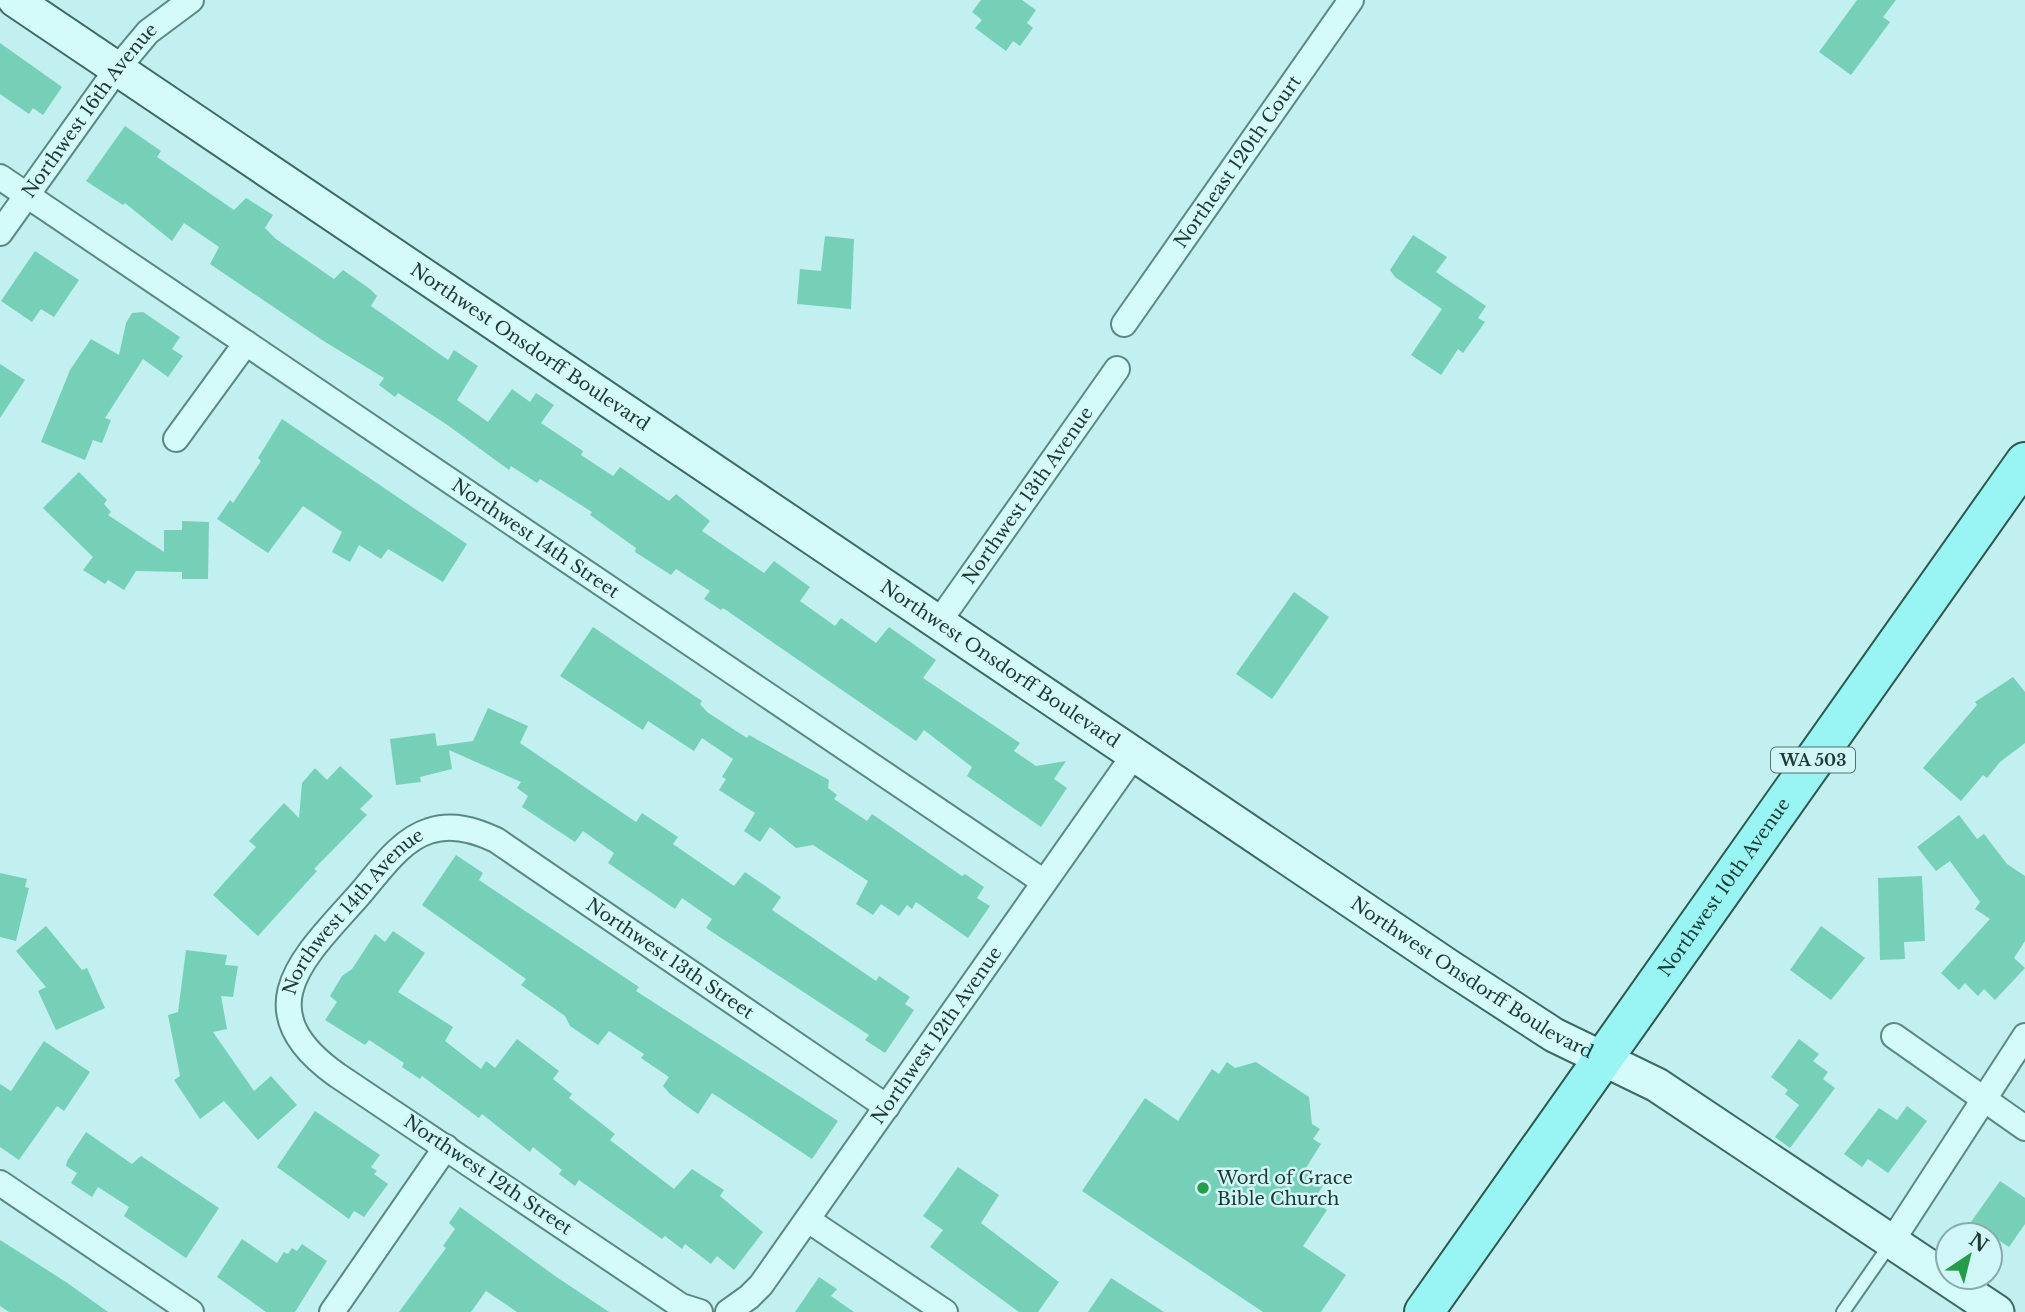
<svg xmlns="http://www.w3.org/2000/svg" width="2025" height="1312" font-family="'Libre Baskerville',serif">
<rect width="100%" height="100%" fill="#c2eff0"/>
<g fill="#76d0b7">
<path d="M981,0H1022L1036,10L1027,23L1033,28L1020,46L1013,41L1006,51L975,28L982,20L972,12Z"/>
<path d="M1857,0H1896L1883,17L1890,22L1851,75L1819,52Z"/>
<path d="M0,43L62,87L43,115L33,108L29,114L0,94Z"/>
<path d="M125,126L161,151L157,157L234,210L246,198L273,215L265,228L276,239L334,279L343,270L370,289L377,296L371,306L448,360L454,350L478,366L457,400L488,422L512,389L530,402L536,393L554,405L541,423L583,451L581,455L613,476L620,467L669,501L676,494L710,521L702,531L764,573L774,561L810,587L800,601L835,626L841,618L876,643L889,627L936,660L923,678L1020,743L1014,751L1036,766L1066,761L1054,779L1067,788L1041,827L967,776L972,767L924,730L916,741L723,608L721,610L704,599L710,591L676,569L671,575L635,552L636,548L590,515L592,512L540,479L537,483L511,466L509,470L446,424L398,393L395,397L379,385L384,378L322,340L210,264L219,247L184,223L172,241L125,203L123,205L86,181Z"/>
<path d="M1413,235L1447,257L1436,272L1486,306L1478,318L1485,322L1463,353L1458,349L1441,375L1411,355L1442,309L1395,277L1390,270Z"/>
<path d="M825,236L854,239L851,309L797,304L800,269L821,271Z"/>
<path d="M35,251L79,280L54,317L41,309L32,322L1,301Z"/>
<path d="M143,312L180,337L172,349L183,356L168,377L143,359L105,418L111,420L102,443L93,440L85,460L41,442L70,370L91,339L119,355L126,323L132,313Z"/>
<path d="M0,364L25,380L0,418Z"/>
<path d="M282,419L467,544L443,582L388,549L381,559L359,545L350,562L332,552L342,532L303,506L268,553L217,519L230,500L233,503L261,461L258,458Z"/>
<path d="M79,472L107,500L104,504L111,512L108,515L164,552V530H182V521L209,522L208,579H182V572L136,571L124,590L108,580L105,584L83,570L93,557L43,508Z"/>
<path d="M1294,592L1329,617L1272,699L1236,674Z"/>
<path d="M593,627L702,701L700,704L707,712L747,738L749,735L829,780L828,788L837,795L834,799L867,821L872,814L962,876L965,874L984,887L977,898L990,906L968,938L916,902L912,909L907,905L899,916L881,904L873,915L856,904L868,881L813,845L796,848L770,827L760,842L744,831L755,813L719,790L726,779L722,777L733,759L702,738L694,751L648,721L643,730L560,676Z"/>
<path d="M2013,677L2025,692V743L2000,762L1987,778L1983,775L1961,801L1923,768L1977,705L1975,702Z"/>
<path d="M488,708L528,726L520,743L636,822L642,813L678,837L673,844L734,886L745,872L781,897L772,910L876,981L879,976L910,997L905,1004L914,1010L885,1053L865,1040L869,1035L706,928L712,919L682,898L675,909L608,863L614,853L583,831L575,842L522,807L528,796L517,788L521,782L449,750L452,769L420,777L421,782L396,785L390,739L435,733L437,746L473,741Z"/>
<path d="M340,766L373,796L360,809L367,815L314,869L317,871L258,936L213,895L256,847L249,841L284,803L299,818L302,783L315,768L327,780Z"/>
<path d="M1959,815L1977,839L1984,834L2007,864L2025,876V941L2014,958L2025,968L1995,1000L1984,989L1978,996L1965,983L1959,990L1941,973L1990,919L1975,909L1980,902L1950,861L1936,871L1917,847Z"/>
<path d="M456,855L483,873L479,880L639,987L636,991L838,1121L812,1159L712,1093L698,1114L670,1094L663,1086L669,1077L641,1058L644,1054L609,1031L598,1045L570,1026L565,1016L521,985L526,979L422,905Z"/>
<path d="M0,873L27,879L25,887L29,888L16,941L0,937Z"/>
<path d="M1922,876L1925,941L1904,942L1905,959L1880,960L1878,878Z"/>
<path d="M46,926L82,970L87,968L105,1008L56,1030L38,991L46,987L16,951Z"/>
<path d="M1821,926L1865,958L1831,1000L1790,970Z"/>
<path d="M393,931L425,953L398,992L453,1027L445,1041L481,1069L486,1061L495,1068L517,1039L559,1071L553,1079L572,1094L569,1098L615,1134L610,1140L674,1189L692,1169L724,1190L720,1196L763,1232L734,1270L717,1256L711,1264L685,1244L682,1249L665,1236L662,1239L579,1180L575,1186L559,1174L562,1170L533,1147L530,1152L482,1114L479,1118L422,1076L420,1079L402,1067L404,1063L369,1040L365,1045L325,1020L337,1002L330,996L342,976L352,969L375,934L385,942Z"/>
<path d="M186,950L227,955L225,965L238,966L233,997L221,996L227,1029L213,1032L254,1091L271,1076L297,1105L258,1140L224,1101L200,1119L174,1080L180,1076L168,1015L178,1012Z"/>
<path d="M1799,1039L1819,1054L1813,1061L1828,1072L1823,1079L1835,1088L1790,1148L1775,1137L1799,1105L1785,1094L1788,1090L1771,1077Z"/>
<path d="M44,1041L90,1072L64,1111L57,1106L19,1160L0,1147V1084L11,1091Z"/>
<path d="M1227,1062L1235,1068L1256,1062L1309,1097L1312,1124L1320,1129L1313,1139L1321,1144L1304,1171L1324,1184L1313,1201L1327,1210L1303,1246L1346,1275L1321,1312H1263L1082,1191L1145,1098L1178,1121L1212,1069L1219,1074Z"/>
<path d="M1907,1106L1927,1121L1888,1173L1868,1159L1862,1167L1844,1154L1879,1108L1897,1120Z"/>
<path d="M315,1111L380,1155L371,1167L377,1171L374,1174L388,1184L364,1217L354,1211L349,1219L277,1167Z"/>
<path d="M86,1132L132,1164L141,1156L219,1208L186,1258L124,1216L129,1207L98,1187L92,1197L71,1183L77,1173L66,1166L67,1161Z"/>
<path d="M958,1167L999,1195L981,1223L1059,1282L1038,1312H1019L930,1247L943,1230L923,1216Z"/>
<path d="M2000,1181L2025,1198V1224L2009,1247L1971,1222Z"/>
<path d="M460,1207L555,1276L609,1312H517L486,1291L471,1312H399L446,1248L443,1246L455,1229L449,1223Z"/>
<path d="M242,1239L277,1263L284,1252L288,1254L292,1248L297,1251L302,1244L327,1261L295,1312H266L217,1277Z"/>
<path d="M0,1240L66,1282L108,1312H9L0,1306Z"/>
<path d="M819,1277L837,1289L831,1296L854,1312H795Z"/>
<path d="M1111,1278L1164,1312H1088Z"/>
</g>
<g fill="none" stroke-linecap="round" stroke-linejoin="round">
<defs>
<path id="lane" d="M1843,1312L1891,1243"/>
<g id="street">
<path id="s1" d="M0,177L1044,882"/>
<path id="s2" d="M0,233L117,69L148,32L191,0"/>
<path id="s3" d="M1124,324L1351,0"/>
<path d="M176,439L246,343"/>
<path id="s4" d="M938,623L1117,369"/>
<path d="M1894,1036L2025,1128"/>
<path d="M0,1183L191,1312"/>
<path d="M808,1220L945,1312"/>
<path d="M1892,1241L2025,1036"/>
<path d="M332,1312L446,1147"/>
<path id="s5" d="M700,1312L681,1306L337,1075C244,1009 304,957 359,895C379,872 400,840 429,831C452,823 475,830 496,840L887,1107"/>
<path id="s6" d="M728,1312L749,1297L761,1285L1134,755"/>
</g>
<g id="secondary">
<path id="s7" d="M15,0L1448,966L1554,1035L1657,1085L1997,1312"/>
</g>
<g id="primary">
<path id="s8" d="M1424,1312L2025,462"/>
</g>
</defs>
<use href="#lane" stroke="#588a82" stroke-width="16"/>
<use href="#street" stroke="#588a82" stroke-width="28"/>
<use href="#secondary" stroke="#3b6c63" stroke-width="37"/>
<use href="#primary" stroke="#2d584e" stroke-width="42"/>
<use href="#lane" stroke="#d5fafa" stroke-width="12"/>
<use href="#street" stroke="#d5fafa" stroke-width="24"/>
<use href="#secondary" stroke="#d5fafa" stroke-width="33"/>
<use href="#primary" stroke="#98f5f4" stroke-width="38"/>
</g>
<circle fill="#259c49" stroke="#d1f6f7" stroke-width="2.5" cx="1203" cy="1188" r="7"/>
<g text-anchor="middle" stroke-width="5" stroke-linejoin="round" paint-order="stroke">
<rect fill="#d1f6f7" stroke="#53726e" stroke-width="2" x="1771" y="747.5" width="84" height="25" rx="5"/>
<g font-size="16" font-weight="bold" fill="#1d3933">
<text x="1813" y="766">WA 503</text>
</g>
<g font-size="18" fill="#1d3933" stroke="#d1f6f7">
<text dy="6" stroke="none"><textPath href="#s2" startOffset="152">Northwest 16th Avenue</textPath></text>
<text dy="6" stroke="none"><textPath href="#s3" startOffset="198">Northeast 120th Court</textPath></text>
<text dy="6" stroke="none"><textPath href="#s7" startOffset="621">Northwest Onsdorff Boulevard</textPath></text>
<text dy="6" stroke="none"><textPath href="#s4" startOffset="156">Northwest 13th Avenue</textPath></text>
<text dy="6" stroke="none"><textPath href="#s1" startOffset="646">Northwest 14th Street</textPath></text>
<text dy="6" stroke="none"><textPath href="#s7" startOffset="1188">Northwest Onsdorff Boulevard</textPath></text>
<text dy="6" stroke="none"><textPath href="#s8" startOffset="520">Northwest 10th Avenue</textPath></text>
<text dy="6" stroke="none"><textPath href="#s5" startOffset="639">Northwest 14th Avenue</textPath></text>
<text dy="6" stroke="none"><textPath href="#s5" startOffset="1032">Northwest 13th Street</textPath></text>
<text dy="6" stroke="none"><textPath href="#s7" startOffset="1755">Northwest Onsdorff Boulevard</textPath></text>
<text dy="6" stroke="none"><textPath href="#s6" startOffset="348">Northwest 12th Avenue</textPath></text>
<text transform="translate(488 1175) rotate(34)" y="6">Northwest 12th Street</text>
</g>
<g font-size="18" fill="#1d3933" stroke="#d1f6f7" text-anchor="start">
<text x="1217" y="1184">Word of Grace<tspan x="1217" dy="21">Bible Church</tspan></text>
</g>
</g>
<g transform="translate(1969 1256) rotate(35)"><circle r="33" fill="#d1f6f7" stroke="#89aaa9" stroke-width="2"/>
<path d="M0-5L12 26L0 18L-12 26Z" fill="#259c49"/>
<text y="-10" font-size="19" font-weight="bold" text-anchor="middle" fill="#1d3933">N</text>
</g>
</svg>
